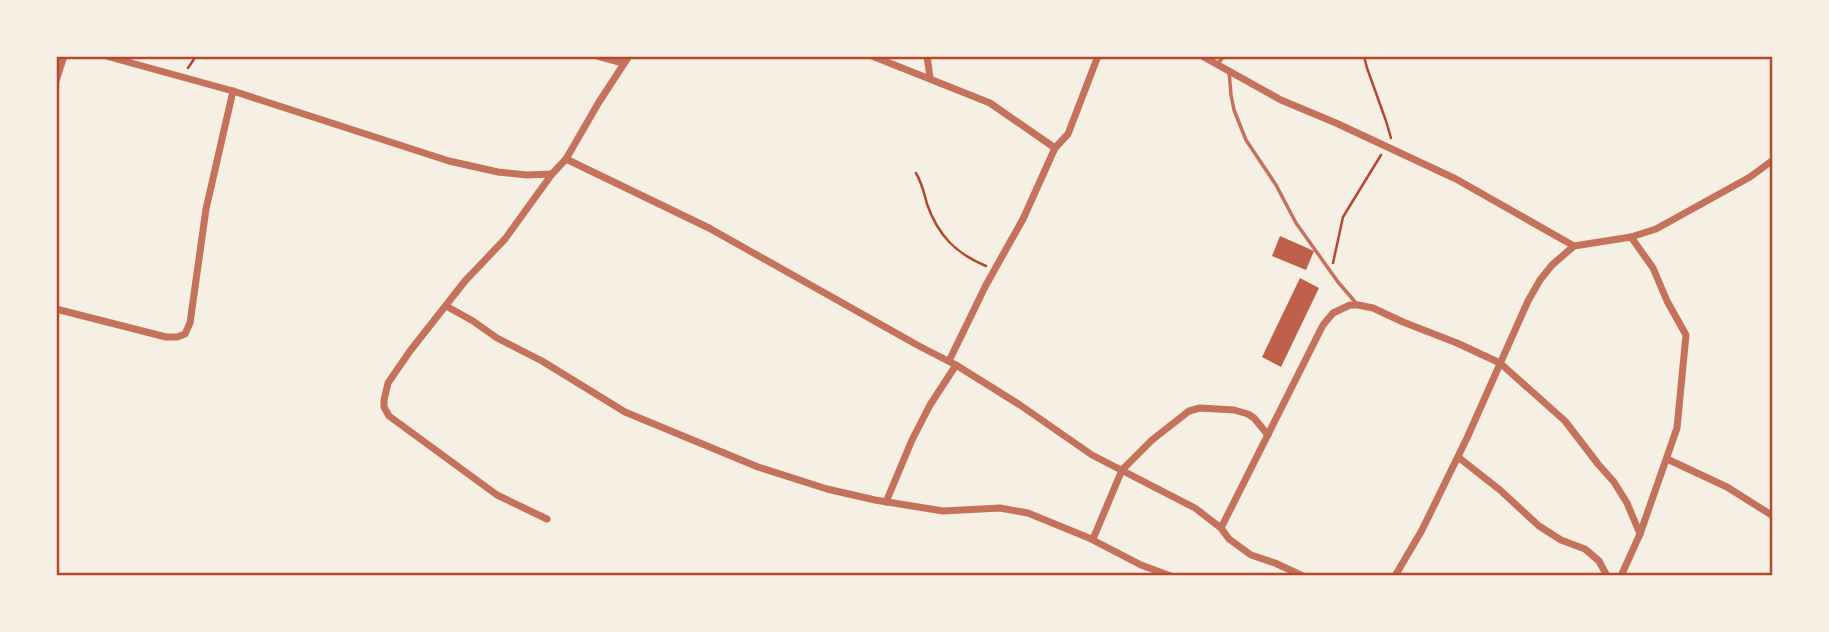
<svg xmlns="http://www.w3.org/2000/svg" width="1829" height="632" font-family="Lato,sans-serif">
<rect width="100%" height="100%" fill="#f6efe4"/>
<g fill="#bf614a">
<path d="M1280,236L1314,251L1306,270L1272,256Z"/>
<path d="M1300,278L1319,288L1281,367L1262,357Z"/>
</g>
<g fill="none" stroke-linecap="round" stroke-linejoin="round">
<g stroke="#b5482f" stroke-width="2.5">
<path d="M1364,56L1367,68L1386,121L1391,138"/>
<path d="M188,68L196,56"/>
<path d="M916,173C922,183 924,193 927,204C938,235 955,253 986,266"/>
<path d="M1333,263L1343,217L1381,155"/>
</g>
<g stroke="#c5725c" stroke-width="3.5">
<path d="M1218,63L1224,56"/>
<path d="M1229,71L1231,95L1234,110L1246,140L1276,185L1296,223L1338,282L1356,303"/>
</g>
<g stroke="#c5725c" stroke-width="7">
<path d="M106,56L233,91L449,161L498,172L527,175L552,174"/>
<path d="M597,56L623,63"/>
<path d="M872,56L990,103L1055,148"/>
<path d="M927,56L930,78"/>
<path d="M1202,56L1281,100L1336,123L1456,179L1574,246"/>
<path d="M56,81L64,56"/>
<path d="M566,159L709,228L919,346L956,365L1020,405L1092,455L1195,508L1221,528L1229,539L1251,555L1275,563L1303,576"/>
<path d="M446,306L473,321L497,338L542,361L625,412L758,467L827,489L875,500L943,511L1000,508L1028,513L1089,538L1141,565L1171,576"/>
<path d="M56,309L166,337H177L185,334L190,323L206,209L233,91"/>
<path d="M949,361L986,285L1023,219L1055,148L1068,134L1098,56"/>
<path d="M1458,457L1500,490L1539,526L1561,540L1585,549L1599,561L1607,576"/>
<path d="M1667,459L1727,487L1773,516"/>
<path d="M886,502L912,440L930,405L956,365"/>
<path d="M547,519L497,495L389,416L384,407V400L388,383L410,351L465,281L505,239L552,174L566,159L599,102L629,56"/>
<path d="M1221,528L1323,325L1333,313L1350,305H1358L1373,308L1403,322L1457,343L1500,363L1565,421L1598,464L1614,482L1627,503L1640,534"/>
<path d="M1093,539L1122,470L1152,440L1189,411L1200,408L1234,410L1248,414L1254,418L1268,435"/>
<path d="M1395,576L1422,530L1467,438L1528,301L1540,280L1552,265L1574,246L1631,237L1656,229L1750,177L1773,160"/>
<path d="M1621,576L1640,534L1677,428L1686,335L1667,301L1653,268L1631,237"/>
</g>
</g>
<rect width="1829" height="632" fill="none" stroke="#f6efe4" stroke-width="116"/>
<rect x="58" y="58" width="1713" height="516" fill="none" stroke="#b5482f" stroke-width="2.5"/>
</svg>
